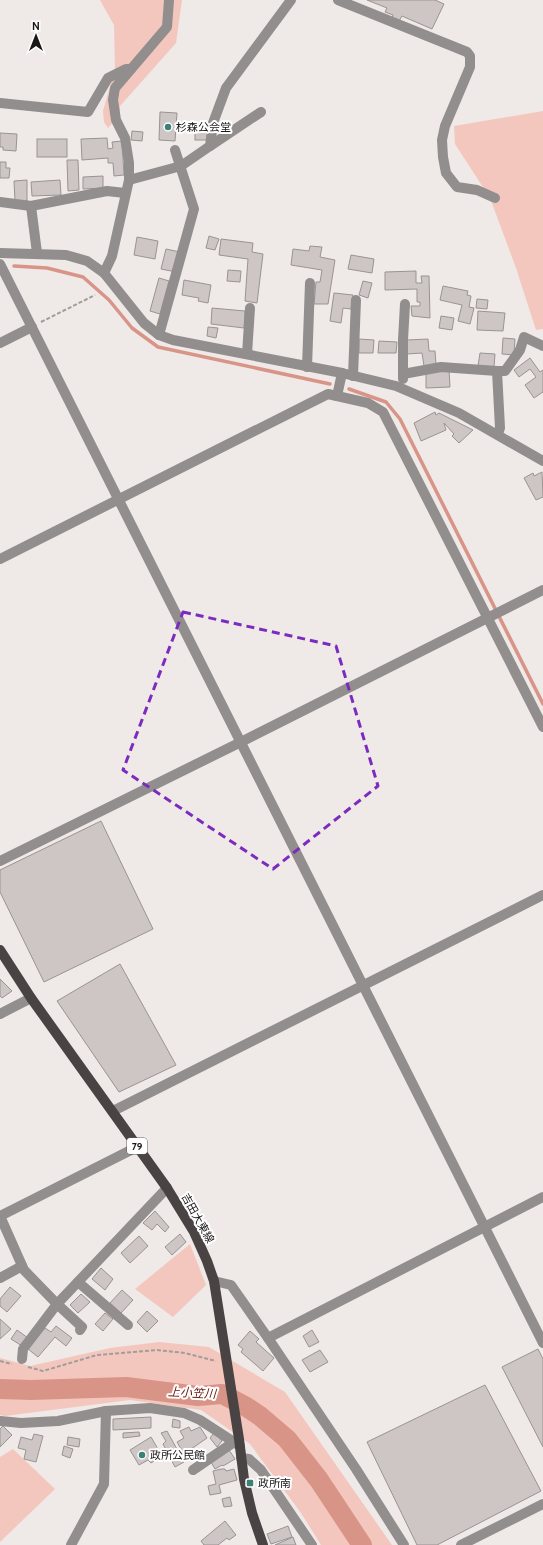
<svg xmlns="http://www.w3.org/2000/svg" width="543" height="1545" font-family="Cabin,'Noto Sans JP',sans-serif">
<rect width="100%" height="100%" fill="#efe9e7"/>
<g fill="#f4c7be">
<path d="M100,0H182L176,43L120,106V114L108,128L104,122L103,111L115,68L114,25Z"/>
<path d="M543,111V329L536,330L516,268L490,198L455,144L454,126Z"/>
<path d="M190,1244L206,1285L173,1317L135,1289Z"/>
<path d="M159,1342L209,1347L285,1392L392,1545H321L301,1513L250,1444L201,1410L130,1400L5,1416L0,1415V1358L30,1366L110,1348Z"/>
<path d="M13,1449L55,1489L0,1542V1457Z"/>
</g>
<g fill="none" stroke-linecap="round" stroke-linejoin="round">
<g stroke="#d99488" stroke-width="3.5">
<path d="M14,266L47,268L83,277L109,300L132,328L158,347L330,384"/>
<path d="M349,389L386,402L400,419L543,704"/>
</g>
<path stroke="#d99488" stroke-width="20" d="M0,1389L31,1390L126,1387L198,1396L222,1394L245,1406L260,1416L287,1439L319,1480L362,1545"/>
</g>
<g fill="#cdc6c5" stroke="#999392">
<path d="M367,0H435L444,4L432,29L402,16L399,21L392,18L393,15L385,12L387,8Z"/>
<path d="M160,112L177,113L175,141L159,140Z"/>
<rect x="195" y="123" width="13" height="17"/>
<path d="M132,131L143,132L142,141L131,140Z"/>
<path d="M0,133L17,134L16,151L3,150V147H0Z"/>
<path d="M107,138L108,149L113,148L112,142L122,141L124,175L114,176L113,163H108V158L82,160L81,139Z"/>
<rect x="37" y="139" width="30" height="18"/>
<path d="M67,160H78L79,190L68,191Z"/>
<path d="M0,162H6V168H10L9,178H0Z"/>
<path d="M103,176V188L83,189V177Z"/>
<path d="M27,180V201H15L14,181Z"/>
<path d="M60,180L61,195L32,196L31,182Z"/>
<path d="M209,236L219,239L215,250L206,248Z"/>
<path d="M137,237L158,241L155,259L134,255Z"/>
<path d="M221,239L253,243L252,252L263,254L257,303L245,301L248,259L219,255Z"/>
<path d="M310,246L322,247L320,257L335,260L328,304H314L316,282H320L322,270L291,265L293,249L309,251Z"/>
<path d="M166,249L180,252L176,272L161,269Z"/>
<path d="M351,255L374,259L372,273L348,269Z"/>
<path d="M228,270L241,271L240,282L227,281Z"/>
<path d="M416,271V283H422L421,276H429L430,318L412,316L411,306H420V302H417V289L385,290V272Z"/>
<path d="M159,278L169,281L160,314L150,311Z"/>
<path d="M184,280L211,285L208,303L198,301L199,298L182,295Z"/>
<path d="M363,281L372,283L368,298L359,295Z"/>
<path d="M443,286L468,291L467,295L471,296L469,307L474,308L470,324L458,321L462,305L440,300Z"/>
<path d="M334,293L353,295L351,309L343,308L341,323L330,321Z"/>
<path d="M477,299L488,300L487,309L476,308Z"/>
<path d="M212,308L245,311L244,328L211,324Z"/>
<path d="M478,311L505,313L503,331L477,330Z"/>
<path d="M441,316L454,318L452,330L439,328Z"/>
<path d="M208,327L218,328L216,338L207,336Z"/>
<path d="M503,338L515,339L514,355L502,354Z"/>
<path d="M359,339L374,340L373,353H359Z"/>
<path d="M428,339L429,351H435L436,364L424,366L422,353L407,354V340Z"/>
<path d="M379,341L397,342L396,353H378Z"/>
<path d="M480,353L495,354L494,367L478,366Z"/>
<path d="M530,358L540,372L543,370V392L534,398L525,385L536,377L530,369L519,377L514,370Z"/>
<path d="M449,370L450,387L426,388V371Z"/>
<path d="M435,412L436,415L439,413L473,430L459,443L452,436L454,434L444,423L446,430L421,441L414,423Z"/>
<path d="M542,472L543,497L536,500L524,478L533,473L534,476Z"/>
<path d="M101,821L153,929L44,982L0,892V870Z"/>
<path d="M120,964L176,1065L119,1092L57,1001Z"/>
<path d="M0,979L12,991L2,998L0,996Z"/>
<path d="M155,1211L169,1227L165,1232L157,1224L152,1230L143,1223Z"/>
<path d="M180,1234L186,1242L172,1255L165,1247Z"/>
<path d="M139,1236L148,1246L130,1263L121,1253Z"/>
<path d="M101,1268L113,1279L105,1290L92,1279Z"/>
<path d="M10,1287L21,1296L7,1312L0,1306V1299Z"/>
<path d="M122,1290L133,1300L121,1313L110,1303Z"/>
<path d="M81,1294L90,1302L78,1313L70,1305Z"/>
<path d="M147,1311L158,1321L147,1332L137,1322Z"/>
<path d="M105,1313L113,1319L103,1331L95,1324Z"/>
<path d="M0,1319L11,1329L0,1339Z"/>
<path d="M56,1326L72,1338L66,1346L55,1337L38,1357L28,1349L45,1328L51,1332Z"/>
<path d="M17,1330L28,1338L22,1346L11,1339Z"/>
<path d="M312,1330L319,1342L309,1347L303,1336Z"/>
<path d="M250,1331L259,1339L256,1342L274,1358L263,1371L241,1352L243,1349L238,1345Z"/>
<path d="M538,1349L543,1359V1447L502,1367Z"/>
<path d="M320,1350L328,1362L310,1372L302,1360Z"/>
<path d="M485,1385L541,1491L437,1545H417L367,1442Z"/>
<path d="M151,1417V1428L113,1430V1419Z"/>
<path d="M173,1419L180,1421V1428L172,1427Z"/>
<path d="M3,1426L12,1435L0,1447V1429Z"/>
<path d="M189,1427L191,1431L200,1427L207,1438L184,1454L177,1442L184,1438L180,1431Z"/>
<path d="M167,1431L184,1462L175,1467L163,1444L166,1441L161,1433Z"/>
<path d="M139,1432L140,1436L123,1438V1433Z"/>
<path d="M214,1433L222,1441L217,1447L210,1438Z"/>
<path d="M34,1434L43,1436L36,1462L24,1459L26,1450L18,1448L21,1437L32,1440Z"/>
<path d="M68,1437L80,1439L79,1447L67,1445Z"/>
<path d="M151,1437L162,1456L151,1463L148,1460L139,1465L130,1450Z"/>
<path d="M64,1446L73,1449L70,1458L62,1455Z"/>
<path d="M229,1450L235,1459L223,1466L222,1465L215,1469L211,1462Z"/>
<path d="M221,1469H225L226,1471L234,1469L237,1480L219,1485L221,1493L210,1495L208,1486L216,1484L213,1471Z"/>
<path d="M230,1497L232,1506L224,1507L222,1499Z"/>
<path d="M225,1521L236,1535L229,1540L227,1538L218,1545H204L201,1541Z"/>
<path d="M288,1526L292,1537L271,1544L267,1534Z"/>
<path d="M293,1537L296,1545H275Z"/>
</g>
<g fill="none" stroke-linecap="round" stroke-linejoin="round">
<g stroke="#a19d9b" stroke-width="2" stroke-dasharray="4 2" stroke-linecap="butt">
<path d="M41,322L95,295"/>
<path d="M0,1361L12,1364"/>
<path d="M28,1367L43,1371L97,1355L157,1350L185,1353L216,1361"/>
</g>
<g stroke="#918e8d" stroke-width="10">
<path d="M338,0L467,52L470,56V67L445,126L442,140L443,157L446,173L457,187L477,190L495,198"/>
<path d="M0,103L88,112L108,78L126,69H131"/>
<path d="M210,146L261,112"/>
<path d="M129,180L181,166L210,146L213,123L226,88L291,0"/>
<path d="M0,202L31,206L107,191L125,193"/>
<path d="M31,206L37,253"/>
<path d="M0,253L66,255L87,261L104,273L144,323L159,335L173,340L342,373L396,386L459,413L543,461"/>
<path d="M0,264L543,1343"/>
<path d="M104,273L112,256L129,180V163L125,138L116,120L113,100L115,88L167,27L169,0"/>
<path d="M159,335L194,209L175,150"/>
<path d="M0,343L32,327"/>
<path d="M247,354L250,308"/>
<path d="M307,367L310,283"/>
<path d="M497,371H505L520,350L524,337L543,346"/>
<path d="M403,374L441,367L497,371L500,428L498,434"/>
<path d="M353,376L356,300"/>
<path d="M403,379V340L405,304"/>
<path d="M337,396L342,373"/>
<path d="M0,559L328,394L368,403L383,412L543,727"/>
<path d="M0,861L241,742L543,590"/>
<path d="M0,1014L31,998"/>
<path d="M113,1111L543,895"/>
<path d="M0,1216L24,1270L57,1304L167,1188"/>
<path d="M0,1216L137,1147"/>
<path d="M0,1278L22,1266"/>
<path d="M214,1281L231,1285L268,1338L543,1197"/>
<path d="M78,1282L128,1325"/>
<path d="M268,1338L356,1469L404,1545"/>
<path d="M22,1359L23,1349L57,1304L82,1327L80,1330"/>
<path d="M0,1421L21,1423L58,1421L106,1411L150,1408L184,1413L200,1420L240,1446"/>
<path d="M241,1458L249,1459L261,1470L312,1545"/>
<path d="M193,1470L234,1442"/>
<path d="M71,1545L104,1484L106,1411"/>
<path d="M461,1545L543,1504"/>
</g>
<path stroke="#494443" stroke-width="10" d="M0,950L31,998L167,1188L194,1232L207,1261L214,1281L239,1439L244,1479L252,1513L263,1545"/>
</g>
<path fill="none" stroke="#7b2cbf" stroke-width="3" stroke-dasharray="8 5" stroke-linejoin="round" d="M183,612L336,646L378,786L273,869L123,770Z"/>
<g fill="#3d8174" stroke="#fff" stroke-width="1.5">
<circle cx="168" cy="127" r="4"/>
<circle cx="142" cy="1455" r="4"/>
<rect x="246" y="1479" width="8" height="8" rx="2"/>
</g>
<g text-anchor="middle" stroke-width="4" stroke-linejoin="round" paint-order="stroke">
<rect fill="#fff" stroke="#5f5d5d" stroke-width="1" x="127" y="1138" width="20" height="16" rx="3"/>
<g font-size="10" font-weight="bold" fill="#1b1818">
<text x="137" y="1150">79</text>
</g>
<g font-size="11" fill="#1b1818" stroke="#fff" text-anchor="start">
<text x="176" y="131">杉森公会堂</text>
<text x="150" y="1459">政所公民館</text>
<text x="258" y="1487">政所南</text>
</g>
<g font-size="11" fill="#1b1818" stroke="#fff">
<text transform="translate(198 1218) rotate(61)" y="4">吉田大東線</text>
</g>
<g font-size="12" font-style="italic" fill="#66140c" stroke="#fff">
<text transform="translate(192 1393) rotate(3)" y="4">上小笠川</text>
</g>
</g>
<g transform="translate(36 36)" stroke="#ffffff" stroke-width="3" paint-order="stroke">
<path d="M0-3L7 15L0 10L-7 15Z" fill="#1b1818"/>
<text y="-6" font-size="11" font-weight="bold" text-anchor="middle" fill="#1b1818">N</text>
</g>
</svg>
